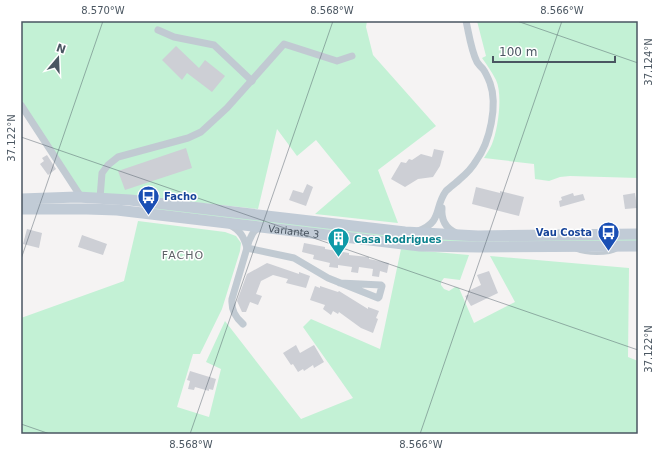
<svg xmlns="http://www.w3.org/2000/svg" width="659" height="455" font-family="'DejaVu Sans',sans-serif">
<rect width="100%" height="100%" fill="#f5f3f3"/>
<g fill="#c3f1d5">
<path d="M21,21H367L366,27L373,55L436,126L378,170L398,223L315,214L351,183L316,140L297,156L277,129L258,209L135,196L76,192L21,99Z"/>
<path d="M477,21H638V178L570,176L560,177L549,181L535,179L534,164L484,158C487,153 490,149 492,144C498,129 503,95 496,80C492,72 487,65 482,58L486,56Z"/>
<path d="M144,205L396,235L638,238V241L431,242L144,208Z"/>
<path d="M138,221L225,232L236,236L241,243L240,251L222,309L200,354H193L177,407L209,417L221,369L206,362L225,321L301,419L353,398L303,327L311,319L380,349L401,249L469,255L460,280L444,278L441,282V285L444,289L449,291L455,287L459,288L474,323L515,302L490,256L629,268L628,357L638,361V434H21V318L124,281Z"/>
</g>
<g fill="#cdcfd5">
<path d="M176,46L199,68L205,60L225,76L212,92L187,73L182,80L162,60Z"/>
<path d="M186,148L192,168L125,190L118,171Z"/>
<path d="M434,149L444,151L440,166L433,177L418,179L405,187L391,179L401,162L406,163L409,159L412,160L421,154L432,157Z"/>
<path d="M47,155L56,169L48,175L40,164L44,161L42,158Z"/>
<path d="M307,184L313,187L306,206L289,200L293,190L303,193Z"/>
<path d="M476,187L500,193V191L524,197L519,216L472,204Z"/>
<path d="M573,193L574,196L583,194L585,200L560,207L559,201L562,200L561,197Z"/>
<path d="M635,193L637,208L625,209L623,195Z"/>
<path d="M27,229L42,233L39,248L23,244Z"/>
<path d="M82,235L107,244L103,255L78,247Z"/>
<path d="M304,243L325,247V249L349,253V255L369,257V259L389,263L387,273L380,271L379,277L372,276L373,269L359,267L358,273L351,272L352,267L338,265V268L329,267L330,263L313,259L314,255L302,252Z"/>
<path d="M267,263L299,274V272L310,276L306,288L286,283L288,279L273,275L261,281L256,294L262,296L258,305L250,302L246,312H242L237,301L247,274Z"/>
<path d="M489,271L498,293L471,306L465,296L470,294L468,291L481,285L477,275Z"/>
<path d="M315,286L320,288V286L338,292L339,291L368,309V307L379,311L376,318L378,319L373,333L361,328L339,312L338,314L333,311L331,315L323,309L325,305L310,300Z"/>
<path d="M296,345L300,353L314,345L324,362L314,368L313,365L304,371L303,369L298,372L293,364L291,365L283,353Z"/>
<path d="M190,371L216,379L213,390L209,389V391L195,387L194,390L188,389L190,381L187,380Z"/>
</g>
<g fill="none" stroke-linecap="round" stroke-linejoin="round">
<path stroke="#c1cad2" stroke-width="3.5" d="M576,250C586,254 608,255 618,249"/>
<g stroke="#c1cad2" stroke-width="7">
<path d="M158,30L174,37L214,45L252,81"/>
<path d="M21,105L81,197"/>
<path d="M100,198L102,173L108,165L118,157L188,138L201,132L227,108L284,44L337,61L352,56"/>
<path d="M442,208C441,220 445,228 456,233"/>
<path d="M230,225C240,230 244,237 247,248"/>
<path d="M418,231C443,222 434,207 446,191C450,187 456,183 460,179C466,174 472,168 476,161C490,142 498,105 490,83C488,78 486,73 483,69C481,67 479,65 477,62C471,50 469,34 466,21"/>
<path d="M247,248L294,258L328,278L378,298L379,297L382,286L381,285L340,283"/>
<path d="M243,324C235,317 231,310 232,299L249,241C252,235 253,230 260,228"/>
</g>
<g stroke="#c1cbd6" stroke-width="11">
<path d="M21,199L77,197L130,200L405,232L478,236L638,234"/>
<path id="s1" d="M21,209H87L117,210L420,246L479,247L638,246"/>
</g>
</g>
<path fill="none" stroke="#4a5661" stroke-width="1" stroke-opacity="0.45" d="M517,21L638,63M21,137L638,350M21,259L103,21M21,424L50,434M190,434L333,21M420,434L562,21"/>
<defs>
<symbol id="bus-pin" viewBox="-11 -11 22 30"><path d="M0 17L-7.5 6A9.5 9.5 0 1 1 7.5 6Z" fill="#1a4fb4" stroke="#fff"/><path d="M-5-6H5V4H4V6H2V4H-2V6H-4V4H-5ZM-3.5-4V0h7V-4ZM-3.5 1.2v1.5H-2V1.2ZM2 1.2v1.5H3.5V1.2Z" fill="#fff"/></symbol>
<symbol id="building-pin" viewBox="-11 -11 22 30"><path d="M0 17L-7.5 6A9.5 9.5 0 1 1 7.5 6Z" fill="#0f9aa8" stroke="#fff"/><path d="M-4-6H4V6H1V3H-1V6H-4ZM-2.5-4.3h1.7v1.8h-1.7ZM.8-4.3h1.7v1.8H.8ZM-2.5-1h1.7V.8h-1.7ZM.8-1h1.7V.8H.8Z" fill="#fff"/></symbol>
</defs>
<g fill-rule="evenodd">
<use href="#bus-pin" x="136" y="184" width="25" height="34"/>
<use href="#bus-pin" x="596" y="220" width="25" height="34"/>
<use href="#building-pin" x="326" y="226" width="25" height="34"/>
</g>
<g text-anchor="middle" stroke-width="3" stroke-linejoin="round" paint-order="stroke">
<g font-size="10" font-weight="bold" fill="#164399" stroke="#fff" text-anchor="start">
<text x="164" y="200">Facho</text>
<text x="592" y="236" text-anchor="end">Vau Costa</text>
</g>
<g font-size="10" fill="#4a5661" stroke="#fff">
<text dy="4" stroke="none"><textPath href="#s1" startOffset="274">Variante 3</textPath></text>
</g>
<g font-size="10" font-weight="bold" fill="#0d838f" stroke="#fff" text-anchor="start">
<text x="354" y="243">Casa Rodrigues</text>
</g>
<g font-size="11" letter-spacing="1" fill="#5f6368" stroke="#fff">
<text x="183" y="259">FACHO</text>
</g>
</g>
<rect width="659" height="455" fill="none" stroke="#ffffff" stroke-width="44"/>
<g transform="translate(58 58) rotate(19)" stroke="#ffffff" stroke-width="3" paint-order="stroke">
<path d="M0-3L7 15L0 10L-7 15Z" fill="#4a5661"/>
<text y="-6" font-size="11" font-weight="bold" text-anchor="middle" fill="#4a5661">N</text>
</g>
<path d="M493 56v6h122v-6" fill="none" stroke="#4a5661" stroke-width="2"/>
<text x="499" y="56" font-size="12" fill="#4a5661" stroke="#ffffff" stroke-width="3" paint-order="stroke">100 m</text>
<rect x="22" y="22" width="615" height="411" fill="none" stroke="#4a5661" stroke-width="1.5"/>
<g font-size="10" text-anchor="middle" fill="#4a5661">
<text x="103" y="14">8.570°W</text>
<text x="332" y="14">8.568°W</text>
<text x="562" y="14">8.566°W</text>
<text transform="translate(648 62) rotate(-90)" y="4">37.124°N</text>
<text transform="translate(11 138) rotate(-90)" y="4">37.122°N</text>
<text transform="translate(648 349) rotate(-90)" y="4">37.122°N</text>
<text x="191" y="448">8.568°W</text>
<text x="421" y="448">8.566°W</text>
</g>
</svg>
